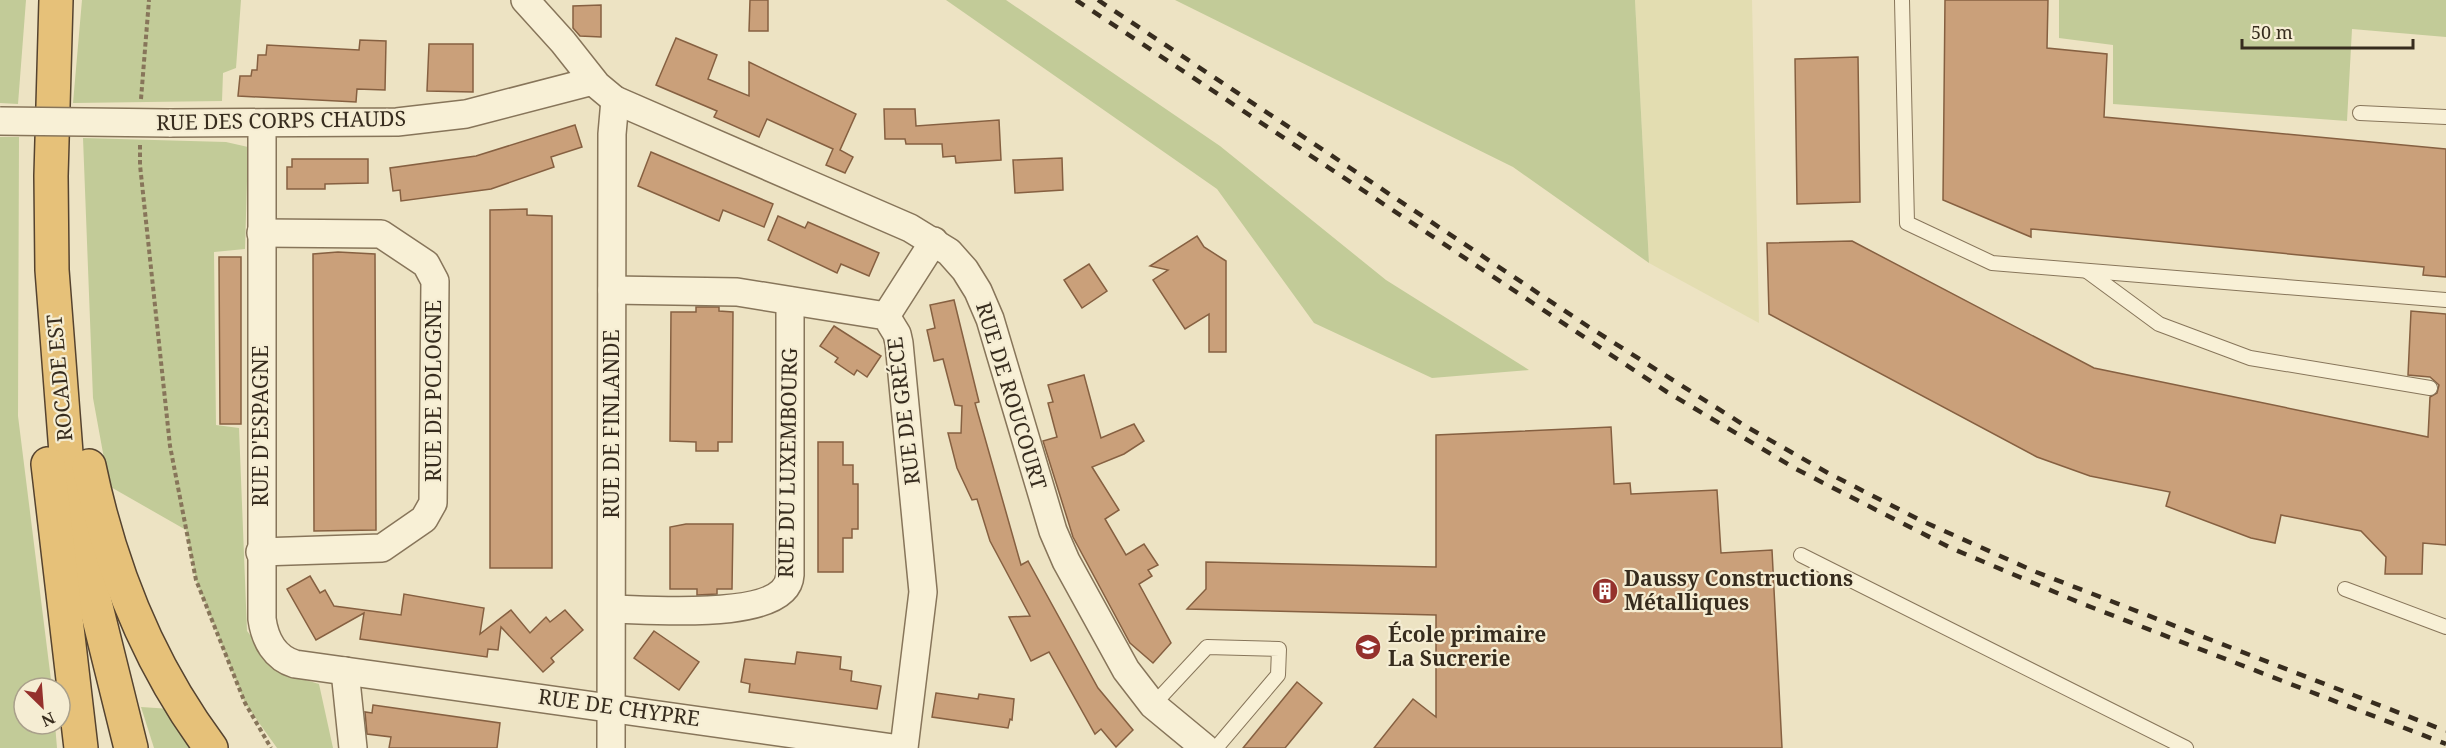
<svg xmlns="http://www.w3.org/2000/svg" width="2446" height="748" font-family="'Noto Serif',serif">
<rect width="100%" height="100%" fill="#ede3c3"/>
<path fill="#e3ddb1" d="M1635,0H1752L1759,323L1649,263Z"/>
<g fill="#c2cb98">
<path d="M0,0H26L18,104L0,103Z"/>
<path d="M82,0H241L236,68L223,73L222,101L73,103Z"/>
<path d="M946,0H1006L1220,146L1386,280L1529,370L1432,378L1314,323L1217,189Z"/>
<path d="M1175,0H1635L1649,263L1513,167Z"/>
<path d="M2059,0H2446V37L2352,29L2347,121L2113,104V45L2059,38Z"/>
<path d="M0,137H19L18,416L52,688H24V724H55L57,748H0Z"/>
<path d="M83,138L226,142L248,147L245,249L214,252L216,425L239,428L247,631L279,672L319,684L333,748H277L245,703L196,580L186,530L109,486L93,398Z"/>
<path d="M141,707L171,709L196,748H154Z"/>
</g>
<g fill="#caa07a" stroke="#866041" stroke-width="1.5">
<path d="M750,0H768V31H749Z"/>
<path d="M1945,0H2048L2047,48L2107,54L2104,117L2446,149V277L2423,275L2424,267L2031,229V237L1943,200Z"/>
<path d="M601,5V37L580,36L573,28V6Z"/>
<path d="M676,38L717,55L708,79L749,96V62L856,114L840,150L853,157L845,173L826,165L833,149L767,119L759,137L714,117L717,111L656,85Z"/>
<path d="M360,40L386,41L385,90L357,89L356,102L238,96L240,76H251L252,70H257L258,55H266L267,45L359,50Z"/>
<path d="M429,44H473V92L427,91Z"/>
<path d="M1858,57L1860,202L1797,204L1795,59Z"/>
<path d="M884,109H915L916,126L999,120L1001,160L956,163L955,156L943,157L942,144H906L905,139H885Z"/>
<path d="M575,125L582,147L551,157L554,167L491,189L401,201L400,190L393,191L390,168L476,156Z"/>
<path d="M651,152L773,204L764,227L723,210L719,221L638,186Z"/>
<path d="M1062,158L1063,190L1015,193L1013,160Z"/>
<path d="M292,159H368V183L325,184V189H287V167H292Z"/>
<path d="M527,209V215L552,216V568H490V210Z"/>
<path d="M778,216L805,228L808,222L879,253L869,276L841,264L837,273L768,240Z"/>
<path d="M1197,236L1204,247L1226,261V352H1209V314L1185,329L1153,280L1168,270L1150,266Z"/>
<path d="M1852,241L2094,368L2428,437L2430,397L2437,393L2439,385L2430,377L2408,375L2411,311L2446,314V545L2423,543L2422,574H2385L2386,557L2361,531L2281,515L2275,543L2251,538L2166,506L2170,492L2090,476L2037,457L1769,314L1767,243Z"/>
<path d="M338,252L375,254L376,530L314,531L313,254Z"/>
<path d="M219,257H241V424H220Z"/>
<path d="M1089,264L1107,291L1082,308L1064,280Z"/>
<path d="M954,300L979,402L975,403L1021,565L1028,561L1098,688L1133,730L1116,747L1101,729L1095,734L1049,652L1031,661L1009,617L1030,616L990,541L977,499L972,500L957,468L948,433H961L962,406L955,405L943,359L934,361L927,330L935,328L930,305Z"/>
<path d="M696,307H719V311L733,312L732,442H718V451H696V442L670,441L671,312H696Z"/>
<path d="M834,326L881,356L867,377L857,370L854,375L835,362L838,358L820,346Z"/>
<path d="M1084,375L1101,438L1134,424L1144,441L1124,454L1092,467L1119,510L1105,519L1126,555L1144,544L1158,565L1148,570L1152,576L1139,584L1171,643L1153,663L1130,643L1073,537L1043,441L1057,437L1048,403L1053,402L1048,385Z"/>
<path d="M1611,427L1614,484L1630,483L1631,494L1717,490L1721,553L1772,550L1782,748H1374L1413,699L1436,717V615L1187,609L1206,589V562L1436,567V435Z"/>
<path d="M818,442H843V465H853V484H858V529H852V538H843V572H818Z"/>
<path d="M686,524H733L732,589H717V594L697,595V589H670V527Z"/>
<path d="M310,576L320,593L325,590L334,606L401,615L404,594L484,608L480,634L511,610L530,633L546,617L550,622L565,610L583,630L551,658L554,662L543,672L501,627L498,650L488,649L487,657L360,639L364,613L316,640L287,589Z"/>
<path d="M654,631L699,662L679,690L634,658Z"/>
<path d="M797,652L841,657L840,669L852,671L851,681L881,686L877,709L749,692L750,684L741,682L745,659L795,664Z"/>
<path d="M1297,682L1322,703L1285,748H1243Z"/>
<path d="M936,693L978,699L979,694L1014,699L1012,720L1010,719L1008,728L932,717Z"/>
<path d="M373,705L500,723L497,748H389L391,737L367,734L365,712L372,713Z"/>
</g>
<g fill="none" stroke-linecap="round" stroke-linejoin="round">
<defs>
<g id="service">
<path d="M1902,0L1907,223L1992,263L2446,300"/>
<path d="M2360,113L2446,117"/>
<path d="M2087,271L2159,324L2250,358L2430,388"/>
<path d="M1801,555L2186,748"/>
<path d="M2345,589L2446,627"/>
<path d="M1153,705L1207,647L1279,649L1278,675L1216,748"/>
</g>
<g id="minor">
<path d="M525,0L563,42L597,85L615,100L910,228L949,252L965,270L978,291L990,319L1053,531L1066,561L1126,670L1153,705L1205,748"/>
<path d="M169,123L397,122L466,114L593,81"/>
<path d="M262,123V619C265,640 275,658 295,664L893,748"/>
<path d="M612,290L737,292L886,316L897,334L899,343L923,592L904,748"/>
<path d="M886,316L934,241"/>
<path d="M260,552L382,548L424,519L433,503L435,281L426,264L381,234L261,233"/>
<path d="M612,609C646,609 787,623 790,575V301"/>
<path d="M345,671L353,748"/>
<path d="M611,748L612,134L615,100"/>
</g>
<g id="trunk">
<path d="M56,0L51,176L52,270L66,453L87,570L131,748"/>
<path d="M48,464L81,748"/>
<path d="M89,466C110,567 149,665 211,748"/>
</g>
</defs>
<use href="#service" stroke="#87755a" stroke-width="16"/>
<use href="#minor" stroke="#87755a" stroke-width="30"/>
<use href="#trunk" stroke="#55432f" stroke-width="36"/>
<g stroke="#87755a" stroke-width="4" stroke-dasharray="4.5 3" stroke-linecap="butt">
<path d="M141,99L149,0"/>
<path d="M140,145V165L170,446L196,580L245,703L271,748"/>
</g>
<use href="#service" stroke="#f8f0d6" stroke-width="14"/>
<use href="#minor" stroke="#f8f0d6" stroke-width="27"/>
<use href="#trunk" stroke="#e6c179" stroke-width="33"/>
<g stroke="#372c1e" stroke-width="4.5" stroke-dasharray="10 10" stroke-linecap="butt">
<path d="M1076,0L1667,392L1796,469L1951,548L2083,604L2446,744"/>
<path d="M1098,0L1589,327L1747,427L1828,473L1922,521L2036,572L2446,731"/>
</g>
<defs>
<path id="minor-bridge" d="M0,121L169,123"/>
</defs>
<use href="#minor-bridge" stroke="#87755a" stroke-width="30" stroke-linecap="butt"/>
<use href="#minor-bridge" stroke="#f8f0d6" stroke-width="27"/>
</g>
<defs>
<symbol id="building-disc" viewBox="-11 -11 22 22"><circle r="9.5" fill="#95312c" stroke="#f5edd3"/><path d="M-4-6H4V6H1V3H-1V6H-4ZM-2.5-4.3h1.7v1.8h-1.7ZM.8-4.3h1.7v1.8H.8ZM-2.5-1h1.7V.8h-1.7ZM.8-1h1.7V.8H.8Z" fill="#fff"/></symbol>
<symbol id="school-disc" viewBox="-11 -11 22 22"><circle r="9.5" fill="#95312c" stroke="#f5edd3"/><path d="M0-5L7-2L0 1L-7-2ZM-4 1L0 2.5L4 1V4Q0 6-4 4Z" fill="#fff"/></symbol>
</defs>
<g fill-rule="evenodd">
<use href="#building-disc" x="1590" y="576" width="30" height="30"/>
<use href="#school-disc" x="1353" y="632" width="30" height="30"/>
</g>
<g text-anchor="middle" stroke-width="4.5" stroke-linejoin="round" paint-order="stroke">
<g font-size="21" fill="#372c1e" stroke="#f5edd3">
<text transform="translate(281 121) rotate(-1)" y="7">RUE DES CORPS CHAUDS</text>
<text transform="translate(60 378) rotate(-95)" y="7">ROCADE EST</text>
<text transform="translate(434 391) rotate(-90)" y="7">RUE DE POLOGNE</text>
<text transform="translate(1011 396) rotate(73)" y="7">RUE DE ROUCOURT</text>
<text transform="translate(904 411) rotate(-97)" y="7">RUE DE GRÉCE</text>
<text transform="translate(612 424) rotate(-90)" y="7">RUE DE FINLANDE</text>
<text transform="translate(261 426) rotate(-90)" y="7">RUE D'ESPAGNE</text>
<text transform="translate(788 463) rotate(-89)" y="7">RUE DU LUXEMBOURG</text>
<text transform="translate(619 708) rotate(8)" y="7">RUE DE CHYPRE</text>
</g>
<g font-size="21" font-weight="bold" fill="#372c1e" stroke="#f5edd3" text-anchor="start">
<text x="1624" y="586">Daussy Constructions<tspan x="1624" dy="24">Métalliques</tspan></text>
<text x="1388" y="642">École primaire<tspan x="1388" dy="24">La Sucrerie</tspan></text>
</g>
</g>
<g transform="translate(42 706) rotate(155)"><circle r="28" fill="#f5edd3" stroke="#a9a08b" stroke-width="1.5"/>
<path d="M0-4.5L10 22L0 15L-10 22Z" fill="#95312c"/>
<text y="-9" font-size="16" font-weight="bold" text-anchor="middle" fill="#372c1e">N</text>
</g>
<path d="M2242 39v9h171v-9" fill="none" stroke="#372c1e" stroke-width="3"/>
<text x="2251" y="39" font-size="18" fill="#372c1e" stroke="#f5edd3" stroke-width="4.5" paint-order="stroke">50 m</text>
</svg>
